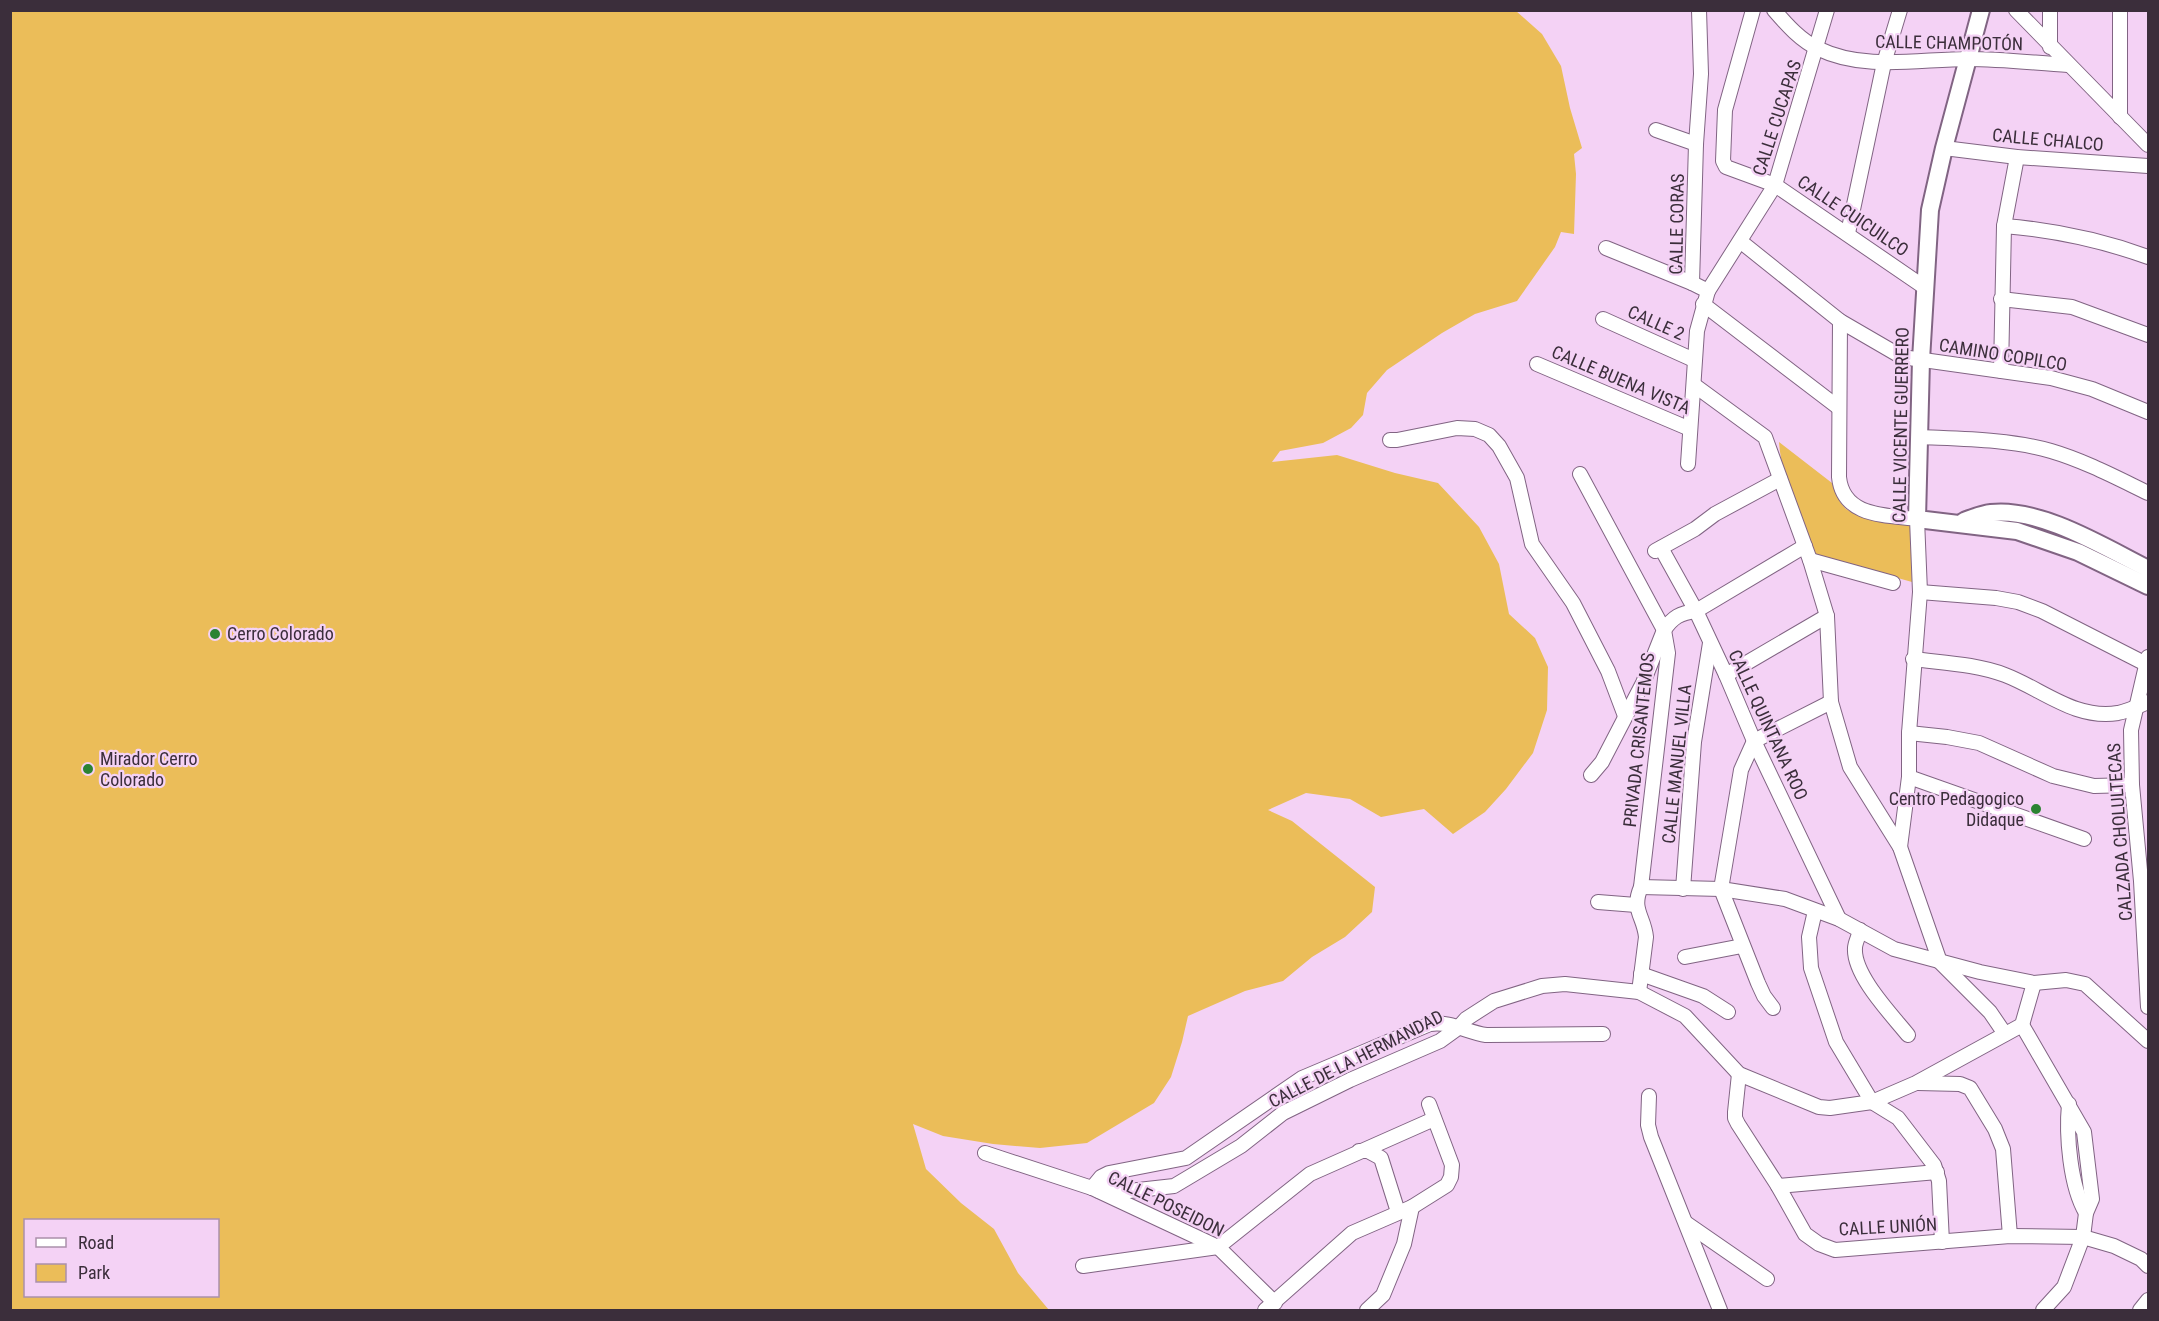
<svg xmlns="http://www.w3.org/2000/svg" width="2159" height="1321" font-family="'Roboto Condensed',sans-serif">
<rect width="100%" height="100%" fill="#f4d2f5"/>
<g fill="#ebbd59" fill-rule="evenodd">
<path d="M10,11H1516L1542,34L1561,66L1570,108L1582,148L1574,154L1576,174L1574,234L1561,232L1555,247L1517,301L1475,314L1442,333L1387,370L1367,393L1363,415L1351,428L1323,443L1280,451L1272,462L1337,455L1395,473L1438,483L1479,527L1499,564L1509,614L1535,638L1548,667L1547,710L1533,753L1506,789L1485,812L1453,834L1424,809L1381,817L1350,799L1306,793L1268,810L1292,821L1375,887L1372,912L1345,937L1312,957L1283,981L1245,991L1188,1016L1182,1042L1171,1077L1154,1103L1087,1143L1040,1148L993,1144L943,1136L913,1124L926,1169L961,1203L994,1229L1018,1273L1049,1310H11ZM26,1220H218V1296H26Z"/>
<path d="M1779,442L1832,483L1840,502L1846,509L1855,514L1910,526L1912,582L1816,555C1802,523 1781,477 1779,442Z"/>
</g>
<g fill="none" stroke-linecap="round" stroke-linejoin="round">
<defs>
<g id="minor">
<path d="M1753,10L1725,110L1723,161L1726,167L1775,185L1924,287"/>
<path d="M1774,10C1787,25 1801,41 1819,49C1864,71 1920,59 1968,59C2001,59 2035,63 2068,65"/>
<path d="M2016,10L2148,145"/>
<path d="M2050,10V47"/>
<path d="M2120,10V117"/>
<path d="M1656,130L1696,144"/>
<path d="M1944,148L2017,157L2148,166"/>
<path d="M2004,226C2054,230 2101,240 2148,257"/>
<path d="M1848,233L1884,63L1900,10"/>
<path d="M1740,241L1840,321L1902,357L2051,378L2092,389L2148,412"/>
<path d="M1606,248L1692,283"/>
<path d="M1708,291L1775,185L1827,10"/>
<path d="M2001,299L2072,307L2148,335"/>
<path d="M1703,304L1839,408"/>
<path d="M1603,319L1694,360"/>
<path d="M1840,321L1839,477C1843,517 1885,515 1917,519L1920,592L1909,733V777L1900,847"/>
<path d="M1537,364L1690,429"/>
<path d="M2001,371L2004,226L2017,157"/>
<path d="M1694,385L1765,437L1810,560L1827,616L1831,702L1850,767L1900,847L1940,962L1990,1012L2005,1034"/>
<path d="M1919,437C1962,439 2009,439 2051,451C2085,461 2117,478 2148,493"/>
<path d="M1390,440H1397L1457,428L1475,429L1489,435L1499,446L1517,478L1532,544L1573,603L1608,671L1625,716"/>
<path d="M1688,464L1697,331L1708,291L1692,283L1696,144L1701,74L1699,10"/>
<path d="M1580,474L1664,630L1668,653L1641,887C1631,910 1644,916 1646,937L1639,992"/>
<path d="M1661,548L1696,611L1726,675L1754,741L1839,919"/>
<path d="M1655,551L1695,529L1715,514L1780,479"/>
<path d="M1810,560L1893,583"/>
<path d="M1920,592L1996,598L2018,602L2042,611L2146,664"/>
<path d="M2148,657L2131,730L2132,785L2141,881L2148,1007"/>
<path d="M1913,659C1944,663 1976,664 2005,675C2042,689 2075,720 2118,713C2128,711 2139,706 2148,702"/>
<path d="M1726,675L1827,616"/>
<path d="M1909,733L1947,737L1979,743L2053,776L2094,786L2132,785"/>
<path d="M1591,775L1602,762L1643,683L1664,630C1673,617 1680,613 1696,611L1805,546"/>
<path d="M1909,777L2084,839"/>
<path d="M1641,887L1721,889L1785,899L1839,919L1894,949L1980,972L2034,983L2066,980L2085,984L2148,1041"/>
<path d="M1683,889L1694,742L1710,643"/>
<path d="M1598,902L1636,905"/>
<path d="M1815,911L1809,937L1811,968L1836,1042L1872,1102L1898,1118L1934,1165L1939,1181L1942,1242"/>
<path d="M1860,930C1859,936 1855,943 1855,948C1853,975 1892,1015 1908,1035"/>
<path d="M1685,957L1742,946"/>
<path d="M1641,974L1703,996L1728,1012"/>
<path d="M1773,1008L1764,996L1758,983L1721,889L1741,770L1754,741L1831,702"/>
<path d="M2022,1025L2084,1132L2092,1199L2086,1213L2083,1237L2064,1287L2043,1310"/>
<path d="M1739,1074L1735,1112V1118L1738,1124L1778,1186L1805,1234L1819,1244L1835,1250L2010,1236L2083,1237L2114,1246L2141,1259L2148,1266"/>
<path d="M1918,1083L1960,1084L1970,1088L1995,1129L2003,1149L2010,1236"/>
<path d="M1649,1096L1648,1125L1651,1137L1720,1310"/>
<path d="M2069,1104C2066,1135 2070,1186 2086,1213"/>
<path d="M1359,1151H1368L1381,1158L1398,1212"/>
<path d="M985,1153L1092,1188L1218,1247L1275,1303"/>
<path d="M1778,1186L1937,1172"/>
<path d="M1092,1188L1101,1177L1109,1173L1186,1158L1302,1078L1430,1024C1450,1021 1467,1032 1486,1035L1603,1034"/>
<path d="M1099,1191L1107,1188L1129,1191L1174,1186L1241,1146L1283,1113L1350,1080L1440,1041L1458,1028L1466,1019L1494,1001L1542,986L1565,984L1639,992L1685,1016L1739,1074L1819,1107L1830,1108L1872,1102L1916,1083L2022,1025L2034,983"/>
<path d="M1686,1223L1767,1279"/>
<path d="M1083,1266L1218,1247L1310,1174L1434,1119"/>
<path d="M1265,1310L1352,1233L1412,1207L1447,1185L1451,1177L1452,1165L1429,1104"/>
<path d="M1367,1310L1383,1295L1404,1244L1412,1207"/>
<path d="M2140,1310L2148,1300"/>
</g>
<g id="major">
<path d="M1981,10L1944,148L1930,210L1921,360L1917,519L2017,531L2078,552L2148,586"/>
<path d="M1964,521C1972,518 1982,514 1991,513C2040,507 2106,548 2148,569"/>
</g>
</defs>
<use href="#minor" stroke="#816483" stroke-width="16"/>
<use href="#major" stroke="#816483" stroke-width="20"/>
<use href="#minor" stroke="#fff" stroke-width="14"/>
<use href="#major" stroke="#fff" stroke-width="16"/>
</g>
<g fill="#2b8332" stroke="#f4d2f5" stroke-width="2">
<circle cx="215" cy="634" r="6"/>
<circle cx="88" cy="769" r="6"/>
<circle cx="2036" cy="809" r="6"/>
</g>
<g text-anchor="middle" stroke-width="4.5" stroke-linejoin="round" paint-order="stroke">
<g font-size="18" fill="#3b2e3b" stroke="#f4d2f5">
<text transform="translate(1949 43) rotate(1)" y="6">CALLE CHAMPOTÓN</text>
<text transform="translate(1777 118) rotate(-72)" y="6">CALLE CUCAPAS</text>
<text transform="translate(2048 140) rotate(5)" y="6">CALLE CHALCO</text>
<text transform="translate(1853 216) rotate(34)" y="6">CALLE CUICUILCO</text>
<text transform="translate(1677 224) rotate(-89)" y="6">CALLE CORAS</text>
<text transform="translate(1656 323) rotate(24)" y="6">CALLE 2</text>
<text transform="translate(2003 355) rotate(9)" y="6">CAMINO COPILCO</text>
<text transform="translate(1621 380) rotate(23)" y="6">CALLE BUENA VISTA</text>
<text transform="translate(1901 425) rotate(-89)" y="6">CALLE VICENTE GUERRERO</text>
<text transform="translate(1768 725) rotate(65)" y="6">CALLE QUINTANA ROO</text>
<text transform="translate(1639 740) rotate(-84)" y="6">PRIVADA CRISANTEMOS</text>
<text transform="translate(1677 764) rotate(-84)" y="6">CALLE MANUEL VILLA</text>
<text transform="translate(2120 832) rotate(-94)" y="6">CALZADA CHOLULTECAS</text>
<text transform="translate(1356 1059) rotate(-27)" y="6">CALLE DE LA HERMANDAD</text>
<text transform="translate(1166 1204) rotate(26)" y="6">CALLE POSEIDON</text>
<text transform="translate(1888 1227) rotate(-3)" y="6">CALLE UNIÓN</text>
</g>
<g font-size="18" fill="#3b2e3b" stroke="#f4d2f5" text-anchor="start">
<text x="227" y="640">Cerro Colorado</text>
<text x="100" y="765">Mirador Cerro<tspan x="100" dy="21">Colorado</tspan></text>
<text x="2024" y="805" text-anchor="end">Centro Pedagogico<tspan x="2024" dy="21">Didaque</tspan></text>
</g>
</g>
<rect width="2159" height="1321" fill="none" stroke="#3b2e3b" stroke-width="24"/>
<rect x="24" y="1219" width="195" height="78" fill="#f4d2f5" stroke="#aa90ab" stroke-width="1.5"/>
<rect x="36" y="1238" width="30" height="9" fill="#ffffff" stroke="#aa90ab" stroke-width="1.5"/>
<text x="78" y="1249" font-size="18" fill="#3b2e3b">Road</text>
<rect x="36" y="1264" width="30" height="18" fill="#ebbd59" stroke="#aa90ab" stroke-width="1.5"/>
<text x="78" y="1279" font-size="18" fill="#3b2e3b">Park</text>
</svg>
